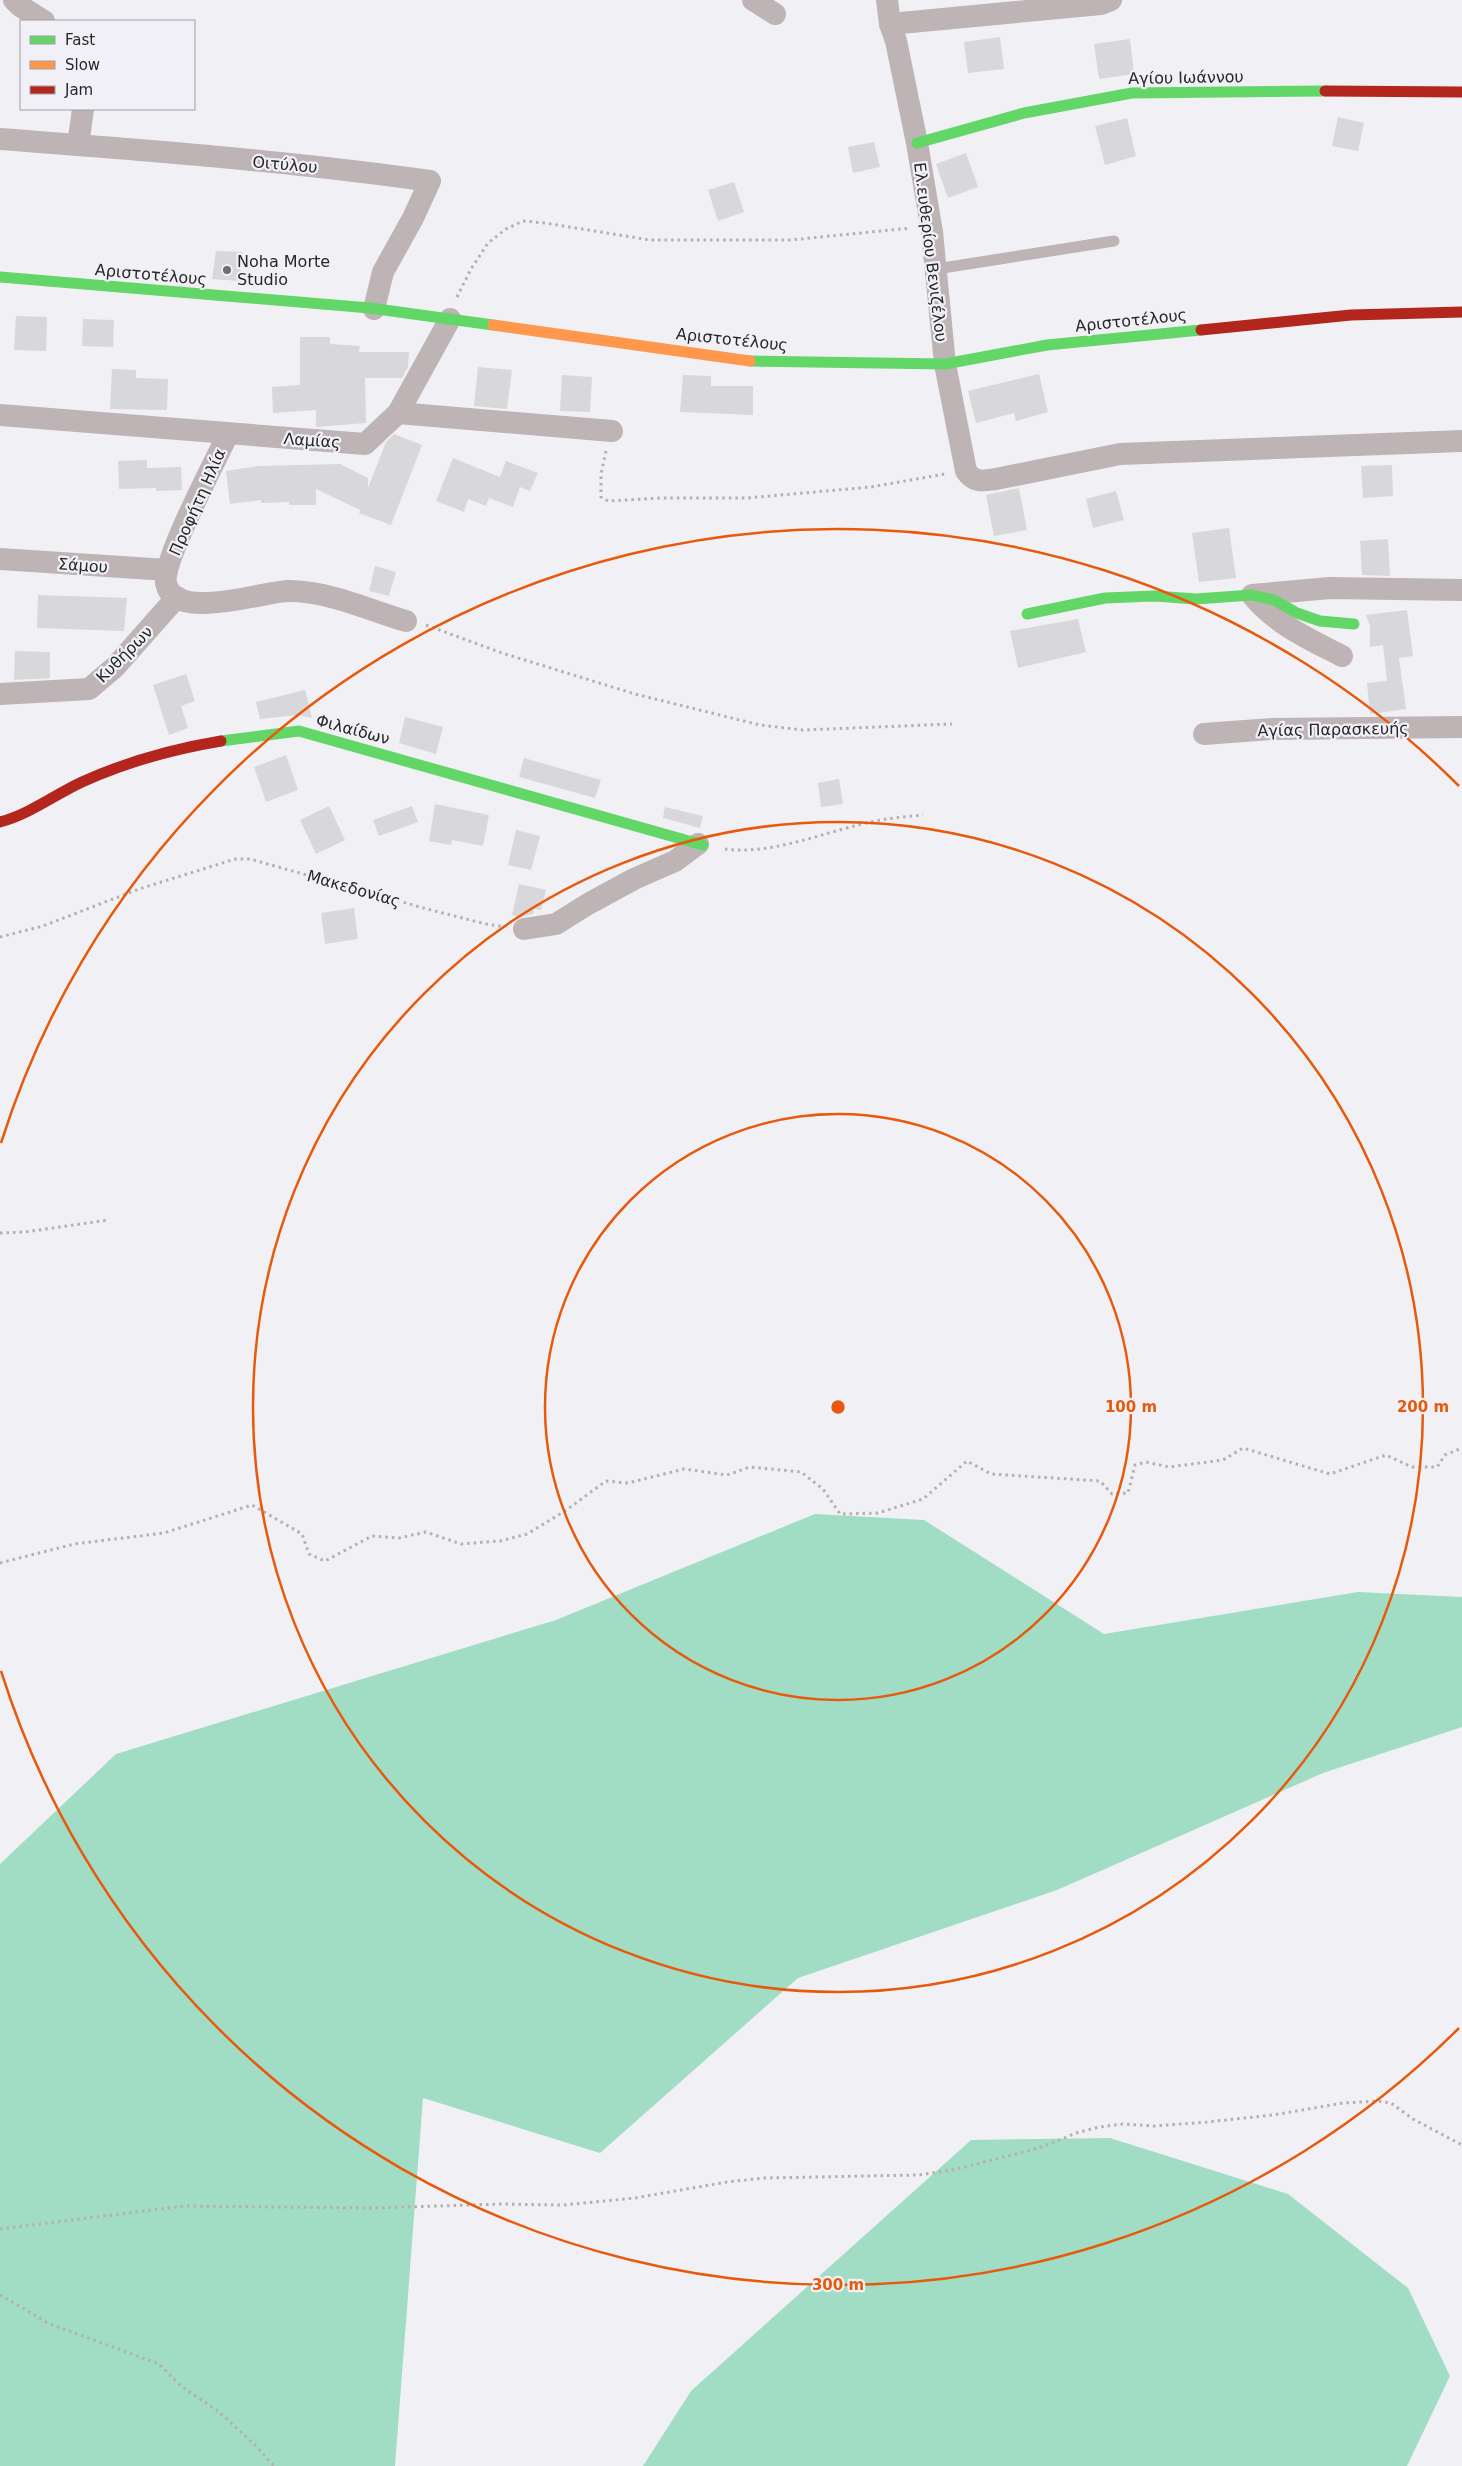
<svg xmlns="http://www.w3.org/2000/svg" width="1462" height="2466" font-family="'DejaVu Sans',sans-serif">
<rect width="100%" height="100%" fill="#f1f1f5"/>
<g fill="#a1dcc5">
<path d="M815,1514L924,1520L1104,1634L1358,1592L1462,1597V1727L1323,1773L1057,1890L798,1978L600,2153L423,2098L395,2466H0V1864L116,1754L556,1620Z"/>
<path d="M1110,2138L1288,2194L1408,2288L1450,2376L1407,2466H643L691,2391L971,2140Z"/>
</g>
<g fill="#d8d8db">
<path d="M1000,37L1004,69L968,73L964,42Z"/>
<path d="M1130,39L1134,74L1099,79L1094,44Z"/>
<path d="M1338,117L1364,123L1358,151L1332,146Z"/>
<path d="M1127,118L1136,156L1105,165L1095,126Z"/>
<path d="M874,142L880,167L853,173L848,147Z"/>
<path d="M966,153L978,187L948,198L936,164Z"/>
<path d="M734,182L744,212L718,221L708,190Z"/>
<path d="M216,251L243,252L239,281L212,279Z"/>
<path d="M16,316L47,317L46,351L14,350Z"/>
<path d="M83,319L114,320L113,347L82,346Z"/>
<path d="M300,337H330V344L360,346L359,352H409L408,367L402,378H365L366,423L316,427V410L273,413L272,387L300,385Z"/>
<path d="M478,367L512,370L507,409L474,406Z"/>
<path d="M112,369L136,370V378L168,379L167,410L110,409Z"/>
<path d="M1039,374L1048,412L1016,421L1014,413L976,423L968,391Z"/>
<path d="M562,375L592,377L590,412L560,411Z"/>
<path d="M683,375L711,376V386H753V415L680,412Z"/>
<path d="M394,434L422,445L391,525L359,513L360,510L316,489V505H289V502L261,503V500L230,504L226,471L259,466L340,464L368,478V488L386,442Z"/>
<path d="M453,458L500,477L506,461L538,473L530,491L520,487L513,507L489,498L486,506L468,499L464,512L436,501Z"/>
<path d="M147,460V468L181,467L182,490L156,491V488L119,489L118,461Z"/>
<path d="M1392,465L1393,496L1363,498L1361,466Z"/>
<path d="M1019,488L1027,530L994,536L986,495Z"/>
<path d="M1116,491L1124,520L1093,528L1086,499Z"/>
<path d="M1229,528L1236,578L1199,582L1192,533Z"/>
<path d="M1388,539L1390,576L1362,575L1360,541Z"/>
<path d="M375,566L396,572L389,596L369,591Z"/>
<path d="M38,595L127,598L124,631L37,628Z"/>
<path d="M1407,610L1413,656L1399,658L1406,709L1370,714L1367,683L1387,681L1383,645L1370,647V625L1366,615Z"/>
<path d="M1078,619L1086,652L1018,668L1010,631Z"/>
<path d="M15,651L50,652V678L14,680Z"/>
<path d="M186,674L195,701L181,706L188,728L169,735L153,685Z"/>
<path d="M305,690L312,718L298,715L260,719L256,702Z"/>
<path d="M405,717L443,727L436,754L399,743Z"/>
<path d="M286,755L298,790L266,802L254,767Z"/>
<path d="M524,758L601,780L595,798L519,777Z"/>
<path d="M839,779L843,804L821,807L818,783Z"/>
<path d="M435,804L489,815L483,846L452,840L451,845L429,841Z"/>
<path d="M329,806L345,840L316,854L300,820Z"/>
<path d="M412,806L418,822L379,836L373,820Z"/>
<path d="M665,807L703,816L700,828L663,818Z"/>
<path d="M516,830L540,836L531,870L508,865Z"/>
<path d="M519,884L546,890L541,910L534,909L533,914L520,917L512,915Z"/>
<path d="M354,908L358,939L325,944L321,913Z"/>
</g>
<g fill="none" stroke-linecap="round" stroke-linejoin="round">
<g stroke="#b5afb1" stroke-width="3" stroke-dasharray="2.5 4" stroke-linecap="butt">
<path d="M457,297L471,269L488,243L506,229L523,221L545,223L650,240H790L911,228"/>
<path d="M606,451L601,474V497L608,501L661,498H747L871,487L945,474"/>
<path d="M426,625L502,653L635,694L760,725L802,730L952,724"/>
<path d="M725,849C767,855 818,835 858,825C880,819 901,817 923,815"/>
<path d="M0,937L43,926L139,889L235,859H250L427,909L486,924L505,927"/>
<path d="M0,1233L25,1232L108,1220"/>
<path d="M0,1563L74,1544L164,1533L252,1505L302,1534L309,1554L325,1561L372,1536L399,1538L426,1532L461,1544L500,1541L527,1534L565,1511L606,1481L628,1483L684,1469L727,1475L750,1467L801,1472L823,1489L840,1514L878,1513L923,1499L967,1461L991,1474L1100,1481L1112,1494L1128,1493L1135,1465L1146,1462L1169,1467L1223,1460L1243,1448L1330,1474L1386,1455L1412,1467H1437L1445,1455L1462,1448"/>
<path d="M0,2229L184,2206L373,2208L502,2204L563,2205L635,2198L727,2182L764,2178L919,2175L957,2169L1042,2147L1079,2132L1099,2127L1123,2124L1154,2126L1207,2122L1273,2115L1343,2103L1377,2101L1391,2103L1413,2119L1462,2145"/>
<path d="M0,2295L50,2324L159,2364L182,2387L218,2411L255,2445L274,2466"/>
</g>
<path stroke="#beb3b5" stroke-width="11" d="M936,269L1114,241"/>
<g stroke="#beb3b5" stroke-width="22">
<path d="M14,0L20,6L44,21"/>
<path d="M753,0L775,14"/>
<path d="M887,0L890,24L896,41L917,143L932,232L945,364L966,471C974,483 982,481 996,479L1120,454L1462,441"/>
<path d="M890,24L1101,4L1111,0"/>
<path d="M0,139C144,150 288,161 430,181L413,218L383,272L374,309"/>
<path d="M78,145L83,109"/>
<path d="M398,413L450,319"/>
<path d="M0,415L365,444L398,413L612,431"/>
<path d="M228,434C216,460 162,561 166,583C174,623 263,591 289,591C328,591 369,610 406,621"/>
<path d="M0,559L167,570"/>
<path d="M1342,656C1309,639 1275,624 1252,595L1330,588L1462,590"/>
<path d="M0,694L89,689L115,667L177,597"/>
<path d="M1204,734L1272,729L1462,727"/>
<path d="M524,929L556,924L588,904L634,879L675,861L698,844"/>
</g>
<g stroke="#63d668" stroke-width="11">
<path d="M917,143L1024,113L1132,93L1325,91"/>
<path d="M0,277L370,308L493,325"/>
<path d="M750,361L945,364L1047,345L1201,330"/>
<path d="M1027,614L1105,598L1154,596L1196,599L1252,595L1274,600L1297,613L1320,621L1354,624"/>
<path d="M221,741L299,731L703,845"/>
</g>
<path stroke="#ff974d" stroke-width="11" d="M493,325L750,361"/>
<g stroke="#b3261e" stroke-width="11">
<path d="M1325,91L1462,92"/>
<path d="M1201,330L1351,315L1462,312"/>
<path d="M0,822C30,814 54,795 82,782C126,762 173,749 221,741"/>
</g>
</g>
<g fill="none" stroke="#e8590c" stroke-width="2.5">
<circle cx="838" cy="1407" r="293"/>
<circle cx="838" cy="1407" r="585"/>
<path d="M1459 2028A878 878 0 0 1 1 1671M1 1143A878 878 0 0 1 1459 786"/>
</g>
<circle fill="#6d6e70" stroke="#f0f0f6" stroke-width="2" cx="227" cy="270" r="5"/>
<g text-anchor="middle" stroke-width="4.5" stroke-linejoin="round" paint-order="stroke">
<g font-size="16" fill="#262729" stroke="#f0f0f6">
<text transform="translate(1186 77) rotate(-1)" y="6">Αγίου Ιωάννου</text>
<text transform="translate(285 164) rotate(5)" y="6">Οιτύλου</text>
<text transform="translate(931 252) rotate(83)" y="6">Ελ.ευθερίου Βενιζέλου</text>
<text transform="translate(151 274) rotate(5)" y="6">Αριστοτέλους</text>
<text transform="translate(1131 320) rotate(-6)" y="6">Αριστοτέλους</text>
<text transform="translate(732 339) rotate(6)" y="6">Αριστοτέλους</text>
<text transform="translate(312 440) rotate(4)" y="6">Λαμίας</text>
<text transform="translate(197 502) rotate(-66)" y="6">Προφήτη Ηλία</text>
<text transform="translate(83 565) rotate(4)" y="6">Σάμου</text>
<text transform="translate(124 654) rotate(-45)" y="6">Κυθήρων</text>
<text transform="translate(353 729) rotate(15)" y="6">Φιλαίδων</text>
<text transform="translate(1333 729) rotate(-1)" y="6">Αγίας Παρασκευής</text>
<text transform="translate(354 888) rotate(16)" y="6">Μακεδονίας</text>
</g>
<g font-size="16" fill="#262729" stroke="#f0f0f6" text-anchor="start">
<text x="237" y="267">Noha Morte<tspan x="237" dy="18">Studio</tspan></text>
</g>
</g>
<circle cx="838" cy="1407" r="8" fill="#e8590c" stroke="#f0f0f6" stroke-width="2.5"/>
<g font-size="15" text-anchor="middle" font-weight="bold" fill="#e8590c" stroke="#f0f0f6" stroke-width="4.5" stroke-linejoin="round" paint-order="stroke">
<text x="1131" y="1412">100 m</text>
<text x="1423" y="1412">200 m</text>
<text x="838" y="2290">300 m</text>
</g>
<rect x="20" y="20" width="175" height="90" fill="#f0f0f6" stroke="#9fa0a4"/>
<rect x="30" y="36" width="25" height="8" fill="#63d668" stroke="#9fa0a4"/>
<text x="65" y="45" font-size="15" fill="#262729">Fast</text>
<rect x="30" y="61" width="25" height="8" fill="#ff974d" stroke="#9fa0a4"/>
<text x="65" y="70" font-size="15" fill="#262729">Slow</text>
<rect x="30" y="86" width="25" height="8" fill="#b3261e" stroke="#9fa0a4"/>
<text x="65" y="95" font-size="15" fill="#262729">Jam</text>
</svg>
